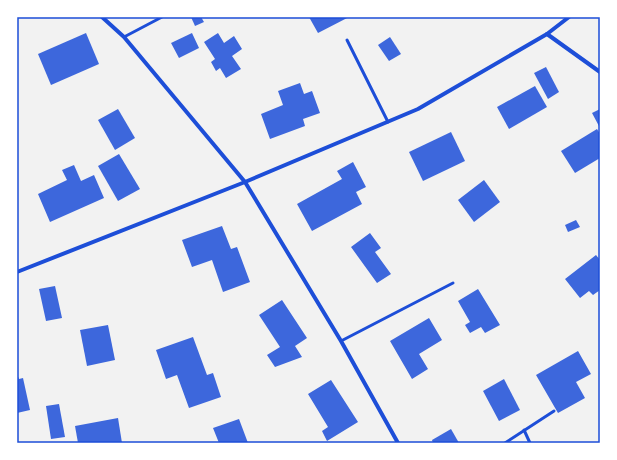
<svg xmlns="http://www.w3.org/2000/svg" width="617" height="460" font-family="'Open Sans',sans-serif">
<rect width="100%" height="100%" fill="#f2f2f2"/>
<g fill="#3d67dc">
<path d="M191,17H201L204,22L195,26Z"/>
<path d="M309,17H349L318,33Z"/>
<path d="M86,33L99,64L51,85L38,54Z"/>
<path d="M192,33L199,48L179,58L171,43Z"/>
<path d="M218,33L224,43L234,36L242,49L232,56L241,69L226,78L220,68L216,71L211,62L215,59L204,42Z"/>
<path d="M390,37L401,54L389,61L378,45Z"/>
<path d="M546,67L559,92L548,99L534,73Z"/>
<path d="M300,83L304,94L312,91L320,113L303,119L305,126L270,139L261,114L283,105L278,91Z"/>
<path d="M535,86L547,107L509,129L497,107Z"/>
<path d="M118,109L135,138L115,150L98,120Z"/>
<path d="M600,109V128L592,113Z"/>
<path d="M597,129L600,134V158L575,173L561,151Z"/>
<path d="M451,132L465,161L423,181L409,152Z"/>
<path d="M119,154L140,189L118,201L98,166Z"/>
<path d="M353,162L366,187L356,192L362,204L312,231L297,204L342,179L337,171Z"/>
<path d="M74,165L81,181L94,175L104,198L50,222L38,194L67,180L62,170Z"/>
<path d="M484,180L500,202L474,222L458,200Z"/>
<path d="M576,220L580,227L568,232L565,225Z"/>
<path d="M222,226L231,249L237,247L250,282L223,292L212,260L192,267L182,240Z"/>
<path d="M370,233L381,248L375,252L391,274L377,283L351,247Z"/>
<path d="M596,255L600,260V290L593,295L589,291L580,298L565,279Z"/>
<path d="M55,286L62,318L46,321L39,289Z"/>
<path d="M478,289L500,325L485,333L481,327L470,333L465,325L470,322L458,301Z"/>
<path d="M282,300L307,338L295,346L302,357L275,367L267,355L280,347L259,315Z"/>
<path d="M429,318L442,340L419,354L428,369L412,379L390,341Z"/>
<path d="M108,325L115,360L87,366L80,330Z"/>
<path d="M193,337L207,375L213,373L221,397L189,408L177,375L166,379L156,350Z"/>
<path d="M578,351L591,374L576,382L585,398L558,413L536,375Z"/>
<path d="M17,374L19,379L23,378L30,410L17,413Z"/>
<path d="M504,379L520,410L499,421L483,391Z"/>
<path d="M331,380L358,422L327,441L322,431L328,427L308,394Z"/>
<path d="M59,404L65,437L51,439L46,406Z"/>
<path d="M118,418L122,443H78L75,426Z"/>
<path d="M239,419L248,443H219L213,428Z"/>
<path d="M451,429L459,443H433L432,440Z"/>
</g>
<g fill="none" stroke-linecap="round" stroke-linejoin="round">
<g stroke="#1d4ed8" stroke-width="3">
<path d="M124,37L162,17"/>
<path d="M347,40L388,122"/>
<path d="M341,341L453,283"/>
<path d="M524,430L530,443"/>
<path d="M505,443L554,411"/>
</g>
<g stroke="#1d4ed8" stroke-width="4">
<path d="M102,17L124,37L245,182L341,341L398,443"/>
<path d="M547,34L600,72"/>
<path d="M17,272L245,182L418,109L547,34L569,17"/>
</g>
</g>
<rect width="617" height="460" fill="none" stroke="#ffffff" stroke-width="36"/>
<rect x="18" y="18" width="581" height="424" fill="none" stroke="#1d4ed8" stroke-width="1.5"/>
</svg>
